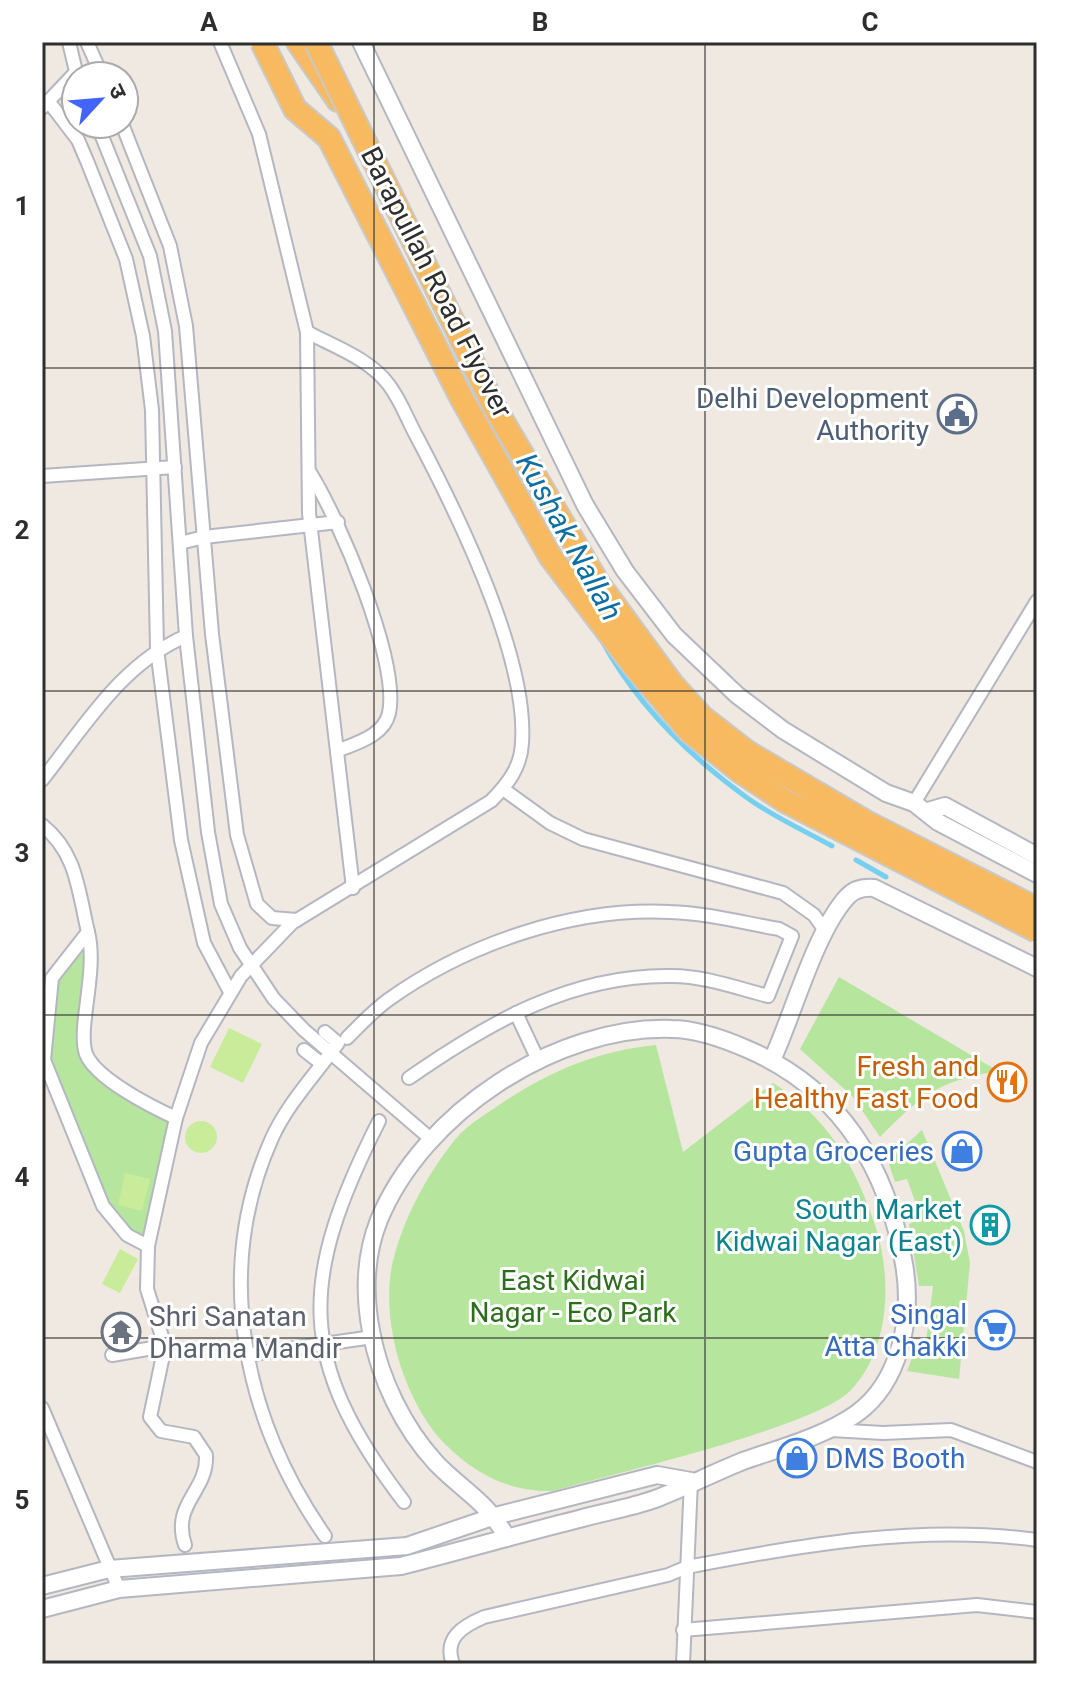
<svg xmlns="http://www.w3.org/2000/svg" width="1079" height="1706" font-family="Roboto,'Noto Sans Devanagari',sans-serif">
<rect width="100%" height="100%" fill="#efe9e1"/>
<g fill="#b6e59e">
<path d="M86,941L88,1068L97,1078L170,1122L142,1240L118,1218L108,1202L48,1056L55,990L60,974Z"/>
<path d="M839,977L998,1071C938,1081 922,1095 880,1137L853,1097L800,1049Z"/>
<path d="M656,1045L683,1152L773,1083C828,1117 856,1167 876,1228C892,1279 890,1349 851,1390C817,1427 611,1474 553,1491C509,1492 475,1474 445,1444C403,1401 378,1315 394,1257C405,1215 431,1167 460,1134C471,1123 486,1114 499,1105C548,1072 596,1051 656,1045Z"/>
<path d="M922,1130L964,1231L970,1263L959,1379L907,1371L915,1350H925L933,1286H919L909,1224L921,1218L907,1179L895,1182L888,1161Z"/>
</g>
<g fill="#c9ec9a">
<path d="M229,1028L262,1044L243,1083L210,1067Z"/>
<circle cx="201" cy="1137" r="16"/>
<path d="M125,1173L150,1179L142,1211L118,1205Z"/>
<path d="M120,1249L138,1259L120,1293L102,1284Z"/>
</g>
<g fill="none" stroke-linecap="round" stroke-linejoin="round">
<g stroke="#75cff0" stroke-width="5">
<path d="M601,639C635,702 688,755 746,797C772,816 803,830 832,846"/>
<path d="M856,860L886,877"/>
</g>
<defs>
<g id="minor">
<path d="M69,42L77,76"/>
<path d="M87,42L102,76"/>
<path d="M220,42L259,134L307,332L309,513L353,888"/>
<path d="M49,102L78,140L87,161L126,259L143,336L152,410L157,649L181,840L204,943L230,992"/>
<path d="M42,108L76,72"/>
<path d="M97,124L150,256L165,331L186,636L208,832L221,904L240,948L274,999L304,1030L432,1140"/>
<path d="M122,124L170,246L186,326L212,634L237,835L257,904L272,918L297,920"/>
<path d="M309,471C338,516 400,661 389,713C384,736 356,743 337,751"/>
<path d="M42,476L175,467"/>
<path d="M180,543L204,537L338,522"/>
<path d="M42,780C85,726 121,664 186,636"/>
<path d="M503,789L550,823L583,839L783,893L814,915L826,932"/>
<path d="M914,803L1037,601"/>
<path d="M42,825C77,853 78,890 88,932L52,978L44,1060L103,1206L127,1235L148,1246L176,1118L201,1043L241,976L292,923L491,801C508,784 521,767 522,743C528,657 458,515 418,439C408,421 401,401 389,385C370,359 335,347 307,332"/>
<path d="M88,932C98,971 77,1028 86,1054C96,1079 152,1107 176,1118"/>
<path d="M516,1013L539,1062"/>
<path d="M325,1032L338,1043C315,1075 288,1103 272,1138C212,1272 244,1420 325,1536"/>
<path d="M347,1038C360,1025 373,1011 388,1000C466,944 573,907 670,912C706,913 744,923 779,929L792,936L768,996C737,988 704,976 672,976C572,974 488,1023 409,1078"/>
<path d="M304,1050L322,1064"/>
<path d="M379,1121C300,1278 294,1358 404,1502"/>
<path d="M148,1246L147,1289L165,1346L150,1417L161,1431L194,1437L206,1455C208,1492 171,1503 185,1545"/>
<path d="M112,1355L165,1346"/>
<path d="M246,1355L373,1337"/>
<path d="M42,1408L119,1589"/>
<path d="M831,1430L883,1433L951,1430L1037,1462"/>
<path d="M683,1630L977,1605L1037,1612"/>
<path d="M453,1664C443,1638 463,1626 484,1617L668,1575L687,1567C801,1545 921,1524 1037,1540"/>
<path d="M683,1664L691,1481"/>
</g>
<g id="tertiary">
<path d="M361,42L585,505L625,571L674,635L737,695L783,730L886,793L914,803L938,822L1037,874"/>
<path d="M928,811L945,806L1037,856"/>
<path d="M772,1060C793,1015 815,932 847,897C854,889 863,887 874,888L1037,968"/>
<path d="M42,1586L109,1569L407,1546L495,1516L657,1475L691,1481"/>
<path d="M42,1609L119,1589L401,1566C460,1551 519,1534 579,1519C604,1512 630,1508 655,1499C684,1488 713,1473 743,1461C780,1448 823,1437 856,1414C901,1382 913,1316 904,1264C887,1166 840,1089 747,1049C724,1039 697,1029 672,1029C556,1025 423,1113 379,1220C365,1255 364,1294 371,1331C380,1379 403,1427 436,1463C463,1491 488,1502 507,1538"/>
</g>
<path id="trunk" d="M298,42L338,100"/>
</defs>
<use href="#minor" stroke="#b4b7c1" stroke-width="16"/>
<use href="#tertiary" stroke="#b4b7c1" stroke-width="20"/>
<use href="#trunk" stroke="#c9c9c9" stroke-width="26"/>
<use href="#minor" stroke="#fff" stroke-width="12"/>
<use href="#tertiary" stroke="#fff" stroke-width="16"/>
<use href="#trunk" stroke="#f8ba60" stroke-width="22"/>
<defs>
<g id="trunk-bridge">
<path d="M262,42L295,109L329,138L463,401L550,556L634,666L689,731L741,772L785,801L1037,931"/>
<path d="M316,42L496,410L598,583L672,684L702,717L747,752L866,822L1037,909"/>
</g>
</defs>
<use href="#trunk-bridge" stroke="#c9c9c9" stroke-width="26" stroke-linecap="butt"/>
<use href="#trunk-bridge" stroke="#f8ba60" stroke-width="22"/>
</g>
<path fill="none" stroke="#2e2e2e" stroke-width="2" stroke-opacity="0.55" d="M374,42V1664M705,42V1664M42,368H1037M42,691H1037M42,1015H1037M42,1338H1037"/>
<defs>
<symbol id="civic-ring" viewBox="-11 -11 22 22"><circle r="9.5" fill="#fff" stroke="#5c6f8a" stroke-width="1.5"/><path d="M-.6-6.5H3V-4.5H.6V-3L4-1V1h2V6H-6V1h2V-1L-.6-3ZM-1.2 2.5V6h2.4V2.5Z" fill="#5c6f8a"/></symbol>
<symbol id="restaurant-ring" viewBox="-11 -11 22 22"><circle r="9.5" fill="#fff" stroke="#e8710a" stroke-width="1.5"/><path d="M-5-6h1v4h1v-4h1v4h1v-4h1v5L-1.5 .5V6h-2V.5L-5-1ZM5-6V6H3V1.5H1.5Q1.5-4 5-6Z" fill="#e8710a"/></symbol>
<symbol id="shop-ring" viewBox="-11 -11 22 22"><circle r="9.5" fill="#fff" stroke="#3f7fe0" stroke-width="1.5"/><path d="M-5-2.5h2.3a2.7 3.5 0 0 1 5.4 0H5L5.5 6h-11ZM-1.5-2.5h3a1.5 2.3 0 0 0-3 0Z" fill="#3f7fe0"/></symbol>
<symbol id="building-ring" viewBox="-11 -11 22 22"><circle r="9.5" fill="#fff" stroke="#0f9aa8" stroke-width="1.5"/><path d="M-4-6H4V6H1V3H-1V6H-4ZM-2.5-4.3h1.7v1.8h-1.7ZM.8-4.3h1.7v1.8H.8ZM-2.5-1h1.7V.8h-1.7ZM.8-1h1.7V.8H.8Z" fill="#0f9aa8"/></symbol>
<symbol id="supermarket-ring" viewBox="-11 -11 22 22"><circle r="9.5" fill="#fff" stroke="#3f7fe0" stroke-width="1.5"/><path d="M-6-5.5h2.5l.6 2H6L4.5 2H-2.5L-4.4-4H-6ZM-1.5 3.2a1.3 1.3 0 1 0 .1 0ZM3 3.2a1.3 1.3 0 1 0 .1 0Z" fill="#3f7fe0"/></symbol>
<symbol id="temple-ring" viewBox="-11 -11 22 22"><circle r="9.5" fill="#fff" stroke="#6b7280" stroke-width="1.5"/><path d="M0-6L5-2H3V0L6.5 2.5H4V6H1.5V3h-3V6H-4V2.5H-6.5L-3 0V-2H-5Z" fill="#6b7280"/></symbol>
</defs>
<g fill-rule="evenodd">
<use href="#civic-ring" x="935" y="392" width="44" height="44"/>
<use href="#restaurant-ring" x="985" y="1060" width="44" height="44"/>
<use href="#shop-ring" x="940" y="1129" width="44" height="44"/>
<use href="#building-ring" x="968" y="1203" width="44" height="44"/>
<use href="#supermarket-ring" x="973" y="1308" width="44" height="44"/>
<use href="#temple-ring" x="99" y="1310" width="44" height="44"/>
<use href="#shop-ring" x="775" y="1436" width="44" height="44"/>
</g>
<g text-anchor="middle" stroke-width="6" stroke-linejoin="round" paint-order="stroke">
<g font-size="28" fill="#2e2e2e" stroke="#fff">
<text transform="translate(437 282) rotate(63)" y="10">Barapullah Road Flyover</text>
</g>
<g font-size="28" fill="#4e5e75" stroke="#fff" text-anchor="end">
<text x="929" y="408">Delhi Development<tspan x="929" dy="32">Authority</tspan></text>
</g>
<g font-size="28" fill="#c56008" stroke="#fff" text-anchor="end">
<text x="979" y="1076">Fresh and<tspan x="979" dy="32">Healthy Fast Food</tspan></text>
</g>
<g font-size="28" fill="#366cbe" stroke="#fff" text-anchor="end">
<text x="934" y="1161">Gupta Groceries</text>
<text x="967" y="1324">Singal<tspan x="967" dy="32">Atta Chakki</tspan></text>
<text x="825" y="1468" text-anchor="start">DMS Booth</text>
</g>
<g font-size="28" fill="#0d838f" stroke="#fff" text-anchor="end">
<text x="962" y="1219">South Market<tspan x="962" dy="32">Kidwai Nagar (East)</tspan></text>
</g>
<g font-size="28" fill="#2c6e1b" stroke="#fff">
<text x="573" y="1290">East Kidwai<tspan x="573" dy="32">Nagar - Eco Park</tspan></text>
</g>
<g font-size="28" fill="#5b616d" stroke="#fff" text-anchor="start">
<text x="149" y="1326">Shri Sanatan<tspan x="149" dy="32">Dharma Mandir</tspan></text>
</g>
<g font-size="30" font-style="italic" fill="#0d6fa3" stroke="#fff">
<text transform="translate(569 537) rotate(61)" y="10">Kushak Nallah</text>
</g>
</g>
<rect width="1079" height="1706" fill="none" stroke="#ffffff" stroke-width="88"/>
<g transform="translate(100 100) rotate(64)"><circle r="38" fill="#ffffff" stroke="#ababab" stroke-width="2"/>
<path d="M0-6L14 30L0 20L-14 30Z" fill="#4264fb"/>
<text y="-12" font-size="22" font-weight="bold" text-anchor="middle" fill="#2e2e2e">उ</text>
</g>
<rect x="44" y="44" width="991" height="1618" fill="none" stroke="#2e2e2e" stroke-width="3"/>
<g font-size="26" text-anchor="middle" font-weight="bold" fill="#2e2e2e">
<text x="209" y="31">A</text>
<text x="540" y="31">B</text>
<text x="870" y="31">C</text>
<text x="22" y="215">1</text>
<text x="22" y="539">2</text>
<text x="22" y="862">3</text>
<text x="22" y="1186">4</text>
<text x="22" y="1509">5</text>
</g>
</svg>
